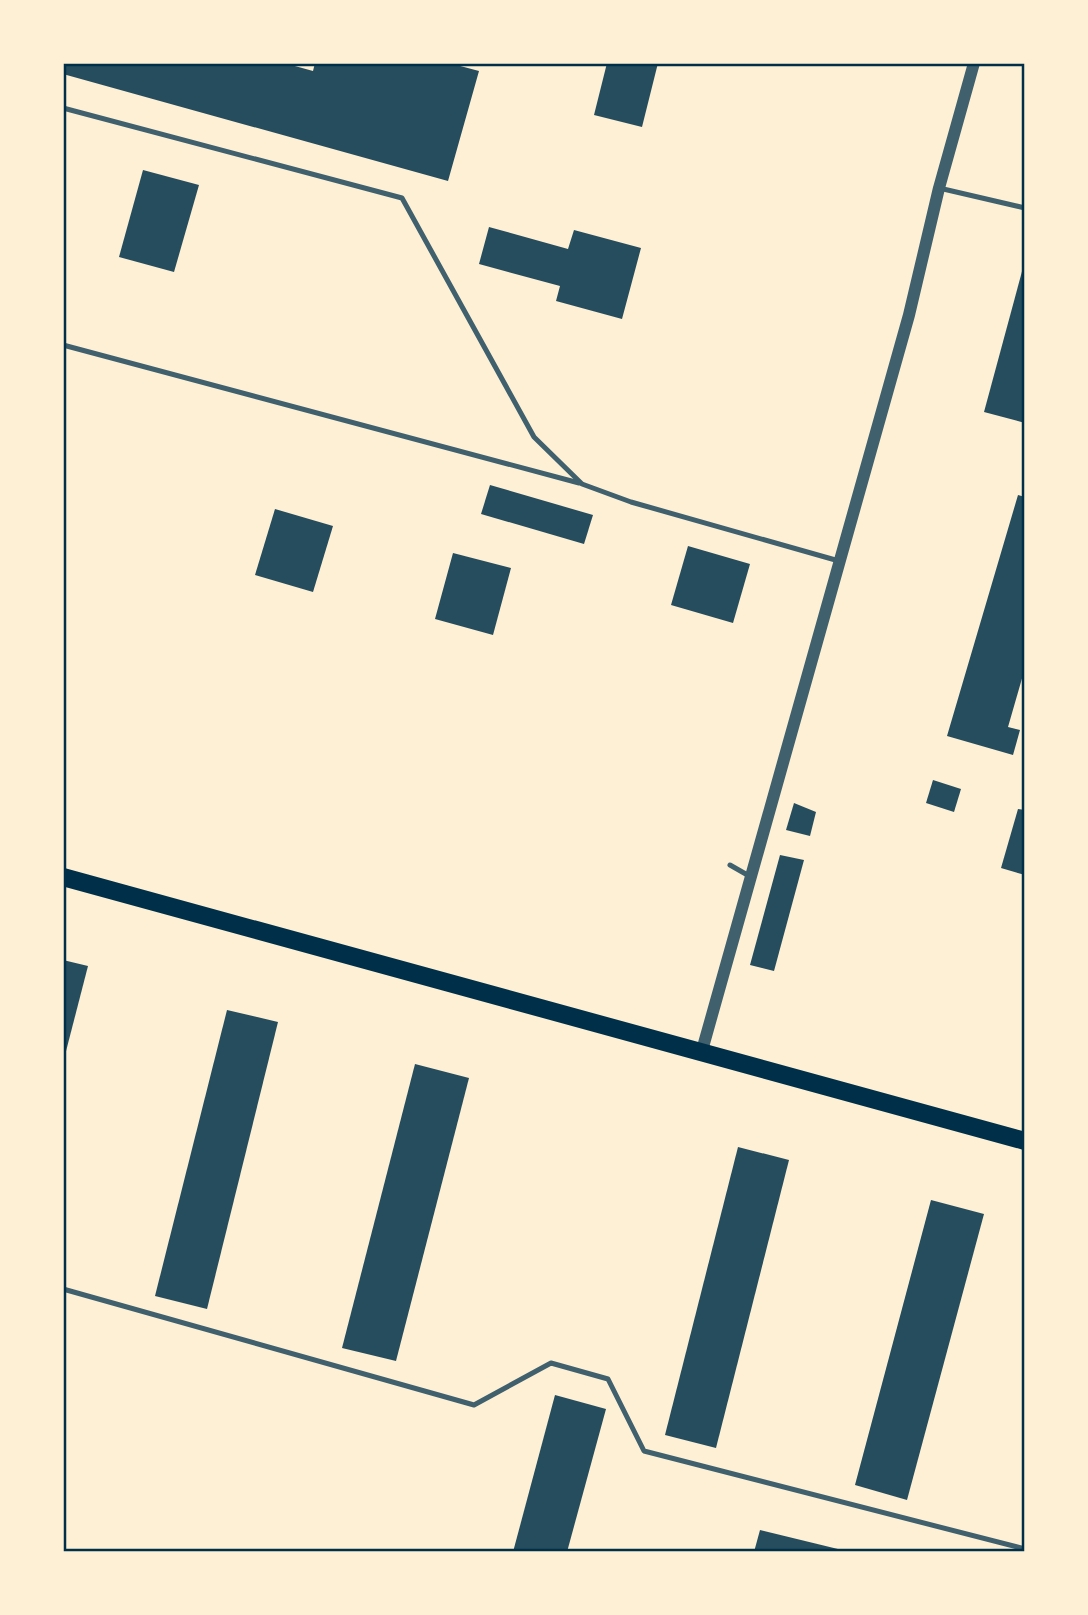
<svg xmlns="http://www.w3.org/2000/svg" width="1088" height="1615" font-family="Roboto,sans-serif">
<rect width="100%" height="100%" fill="#fdf0d5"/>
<g fill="#264d5e">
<path d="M63,63H284L313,71L315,63H449L479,71L448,181L63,74Z"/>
<path d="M607,63H658L642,127L594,115Z"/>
<path d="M143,170L199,185L174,272L119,257Z"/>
<path d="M489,227L568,249L574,230L641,248L622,319L556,301L560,286L479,264Z"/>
<path d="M1024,264H1025V423L984,412Z"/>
<path d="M490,485L593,515L584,544L481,514Z"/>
<path d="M1018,495L1025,497V668L1008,727L1020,730L1013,755L947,736Z"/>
<path d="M275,509L333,526L313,592L255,575Z"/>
<path d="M688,546L750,564L733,623L671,605Z"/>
<path d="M453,553L511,568L493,635L435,619Z"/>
<path d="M933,780L961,789L954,812L926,803Z"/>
<path d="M794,803L816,812L810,836L786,830Z"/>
<path d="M1018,809L1025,810V875L1001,868Z"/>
<path d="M780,855L804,860L774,971L750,965Z"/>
<path d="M63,960L88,966L64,1059H63Z"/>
<path d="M227,1010L278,1022L207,1309L155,1296Z"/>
<path d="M415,1064L469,1078L396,1361L342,1348Z"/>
<path d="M738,1147L789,1160L716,1448L665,1435Z"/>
<path d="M931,1200L984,1214L907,1500L855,1485Z"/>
<path d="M555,1395L606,1409L567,1552H513Z"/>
<path d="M760,1530L842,1550V1552H754Z"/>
</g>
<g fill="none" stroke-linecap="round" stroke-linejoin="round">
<g stroke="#3f606c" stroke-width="5">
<path d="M63,108L402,198L534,437L582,484L631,502L839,561"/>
<path d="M939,188L1025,208"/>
<path d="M63,345L579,483"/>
<path d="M730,865L751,877"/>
<path d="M63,1289L474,1405L551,1363L608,1379L644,1451L1025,1549"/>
</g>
<path stroke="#3f606c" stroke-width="12" d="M701,1054L909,315L939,188L974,63"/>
<path stroke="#003049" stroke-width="18" d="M63,877L1025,1141"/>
</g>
<rect width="1088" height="1615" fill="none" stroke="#fdf0d5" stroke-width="130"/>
<rect x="65" y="65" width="958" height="1485" fill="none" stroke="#003049" stroke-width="2.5"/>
</svg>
